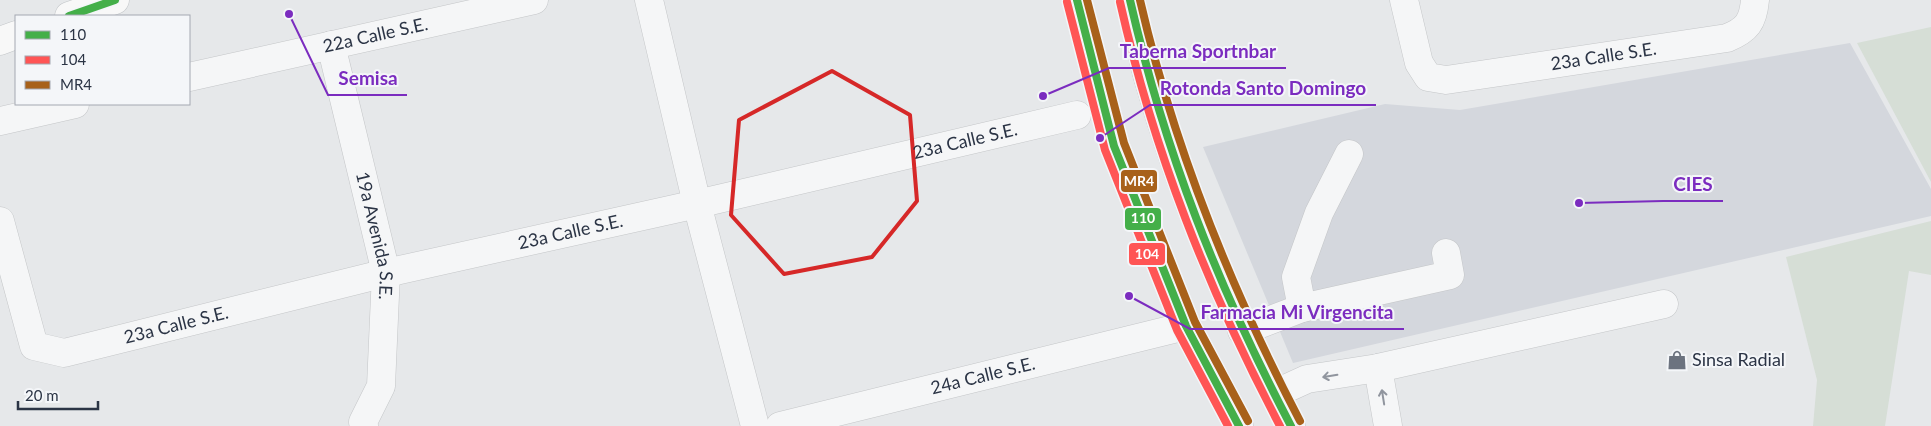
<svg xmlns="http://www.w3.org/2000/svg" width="1931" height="426" font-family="Lato,sans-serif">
<rect width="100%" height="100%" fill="#e6e8ea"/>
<path fill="#d4d7dd" d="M1850,43L1931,189V216L1293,363L1203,147L1385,104L1460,110Z"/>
<g fill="#d6ded6">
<path d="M1931,27V182L1857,43Z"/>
<path d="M1931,221V275L1909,271L1885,426H1813L1817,380L1786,257Z"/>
</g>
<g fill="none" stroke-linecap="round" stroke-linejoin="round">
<defs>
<g id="minor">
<path d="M649,0L697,204L755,426"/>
<path id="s1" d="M1404,0L1419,63L1428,77L1446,80L1727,38C1747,30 1753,22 1755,0"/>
<path id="s2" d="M331,45L386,273L381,386L363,422L364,426"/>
<path id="s3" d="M189,77L534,0"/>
<path d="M0,121L75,104"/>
<path id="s4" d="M0,221L34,346L64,353L386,273L697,204L1077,115"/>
<path d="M1302,308L1296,277L1319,213L1349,154"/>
<path d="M1242,331L1302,308L1450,275L1446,253"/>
<path d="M1378,368L1388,426"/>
<path d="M1274,394L1307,379L1378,368L1664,304"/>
<path id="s5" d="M780,426L1186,326"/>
</g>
<g id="major">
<path d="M1077,0L1114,146L1186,326L1239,426"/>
<path d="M1130,0C1136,26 1141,52 1148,78C1182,197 1233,318 1291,426"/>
<path d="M69,16L115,0"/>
<path d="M0,41L16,35"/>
</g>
</defs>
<use href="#minor" stroke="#c4c6c8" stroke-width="29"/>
<use href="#major" stroke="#c2c5c8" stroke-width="29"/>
<use href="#minor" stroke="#f5f6f7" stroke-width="28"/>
<use href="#major" stroke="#f8f8f8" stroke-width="28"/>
<defs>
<g id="bus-1">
<path d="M1077,0L1114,146L1186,326L1239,426"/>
<path d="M1130,0C1165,153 1218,287 1291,426"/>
<path d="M69,16L115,0"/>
</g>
<g id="bus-2">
<path d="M1067,2L1105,150L1177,330L1228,426"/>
<path d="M1120,2C1154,153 1208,289 1280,426"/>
</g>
<g id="bus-3">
<path d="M1087,0L1124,143L1195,322L1248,421"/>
<path d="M1140,0C1174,148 1230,287 1300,421"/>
</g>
</defs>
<use href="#bus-1" stroke="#f4f6f9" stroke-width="11"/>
<use href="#bus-2" stroke="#f4f6f9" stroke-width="11"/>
<use href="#bus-3" stroke="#f4f6f9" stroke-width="11"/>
<use href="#bus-1" stroke="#44af49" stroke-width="8"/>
<use href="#bus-2" stroke="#f55" stroke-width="8"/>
<use href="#bus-3" stroke="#a8611a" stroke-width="8"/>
</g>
<defs><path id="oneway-shaft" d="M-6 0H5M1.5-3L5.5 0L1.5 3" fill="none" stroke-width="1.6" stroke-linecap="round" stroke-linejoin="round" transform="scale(1.25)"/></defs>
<g stroke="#90959e">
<use href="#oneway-shaft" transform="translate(1330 376) rotate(171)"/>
<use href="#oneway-shaft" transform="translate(1383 397) rotate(-99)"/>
</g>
<path fill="none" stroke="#d62828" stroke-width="4" stroke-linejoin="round" d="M832,71L910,115L917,201L872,257L784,274L731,215L739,120Z"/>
<defs>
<symbol id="shop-bare" viewBox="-9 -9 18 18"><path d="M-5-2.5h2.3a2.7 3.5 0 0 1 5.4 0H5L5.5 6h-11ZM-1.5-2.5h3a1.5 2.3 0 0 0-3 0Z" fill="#6c737f" stroke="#f4f6f9" stroke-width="2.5" paint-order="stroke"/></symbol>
</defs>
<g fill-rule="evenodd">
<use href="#shop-bare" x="1663" y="346" width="28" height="28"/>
</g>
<g text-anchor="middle" stroke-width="4" stroke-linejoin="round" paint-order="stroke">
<g font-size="18" fill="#2b3445" stroke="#f4f6f9">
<text dy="6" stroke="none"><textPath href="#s3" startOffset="191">22a Calle S.E.</textPath></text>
<text dy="6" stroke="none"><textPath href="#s1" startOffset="259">23a Calle S.E.</textPath></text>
<text dy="6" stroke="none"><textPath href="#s4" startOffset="1086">23a Calle S.E.</textPath></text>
<text dy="6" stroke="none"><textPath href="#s4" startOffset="681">23a Calle S.E.</textPath></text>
<text dy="6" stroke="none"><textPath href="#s2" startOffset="196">19a Avenida S.E.</textPath></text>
<text dy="6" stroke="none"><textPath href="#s4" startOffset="276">23a Calle S.E.</textPath></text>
<text dy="6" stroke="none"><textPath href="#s5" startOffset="209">24a Calle S.E.</textPath></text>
</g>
<g font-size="18" fill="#2b3445" stroke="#f4f6f9" text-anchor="start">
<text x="1692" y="366">Sinsa Radial</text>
</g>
</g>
<path fill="none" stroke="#7b2cbf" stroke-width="2" d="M1043 96L1109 68H1286M289 14L328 95H407M1100 138L1150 105H1376M1579 203L1663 201H1723M1129 296L1190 329H1404"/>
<g fill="#7b2cbf" stroke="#f4f6f9" stroke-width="2">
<circle cx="1043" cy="96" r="5"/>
<circle cx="289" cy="14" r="5"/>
<circle cx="1100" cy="138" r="5"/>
<circle cx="1579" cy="203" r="5"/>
<circle cx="1129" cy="296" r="5"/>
</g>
<g font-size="19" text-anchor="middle" font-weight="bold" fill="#7b2cbf" stroke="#f4f6f9" stroke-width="4" stroke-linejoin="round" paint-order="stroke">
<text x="1198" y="58">Taberna Sportnbar</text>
<text x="368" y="85">Semisa</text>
<text x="1263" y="95">Rotonda Santo Domingo</text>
<text x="1693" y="191">CIES</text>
<text x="1297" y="319">Farmacia Mi Virgencita</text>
</g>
<g stroke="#f4f6f9" stroke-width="2">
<rect x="1120" y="169" width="38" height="24" rx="5" fill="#a8611a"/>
<rect x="1124" y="207" width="38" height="24" rx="5" fill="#44af49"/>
<rect x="1128" y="242" width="38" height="24" rx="5" fill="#f55"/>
</g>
<g font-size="14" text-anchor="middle" font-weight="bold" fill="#fff">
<text x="1139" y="186">MR4</text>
<text x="1143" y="223">110</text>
<text x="1147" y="259">104</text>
</g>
<rect x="15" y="15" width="175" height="90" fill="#f4f6f9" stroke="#a4a8b1"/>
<rect x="25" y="31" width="25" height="8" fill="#44af49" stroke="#a4a8b1"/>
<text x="60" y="40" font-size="15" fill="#2b3445">110</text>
<rect x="25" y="56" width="25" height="8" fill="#ff5555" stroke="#a4a8b1"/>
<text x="60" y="65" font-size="15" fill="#2b3445">104</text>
<rect x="25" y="81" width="25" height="8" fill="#a8611a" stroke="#a4a8b1"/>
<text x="60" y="90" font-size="15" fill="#2b3445">MR4</text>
<path d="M18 401v8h80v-8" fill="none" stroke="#2b3445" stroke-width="2.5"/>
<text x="25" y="401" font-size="15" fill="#2b3445" stroke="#f4f6f9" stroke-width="4" paint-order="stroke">20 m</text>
</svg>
